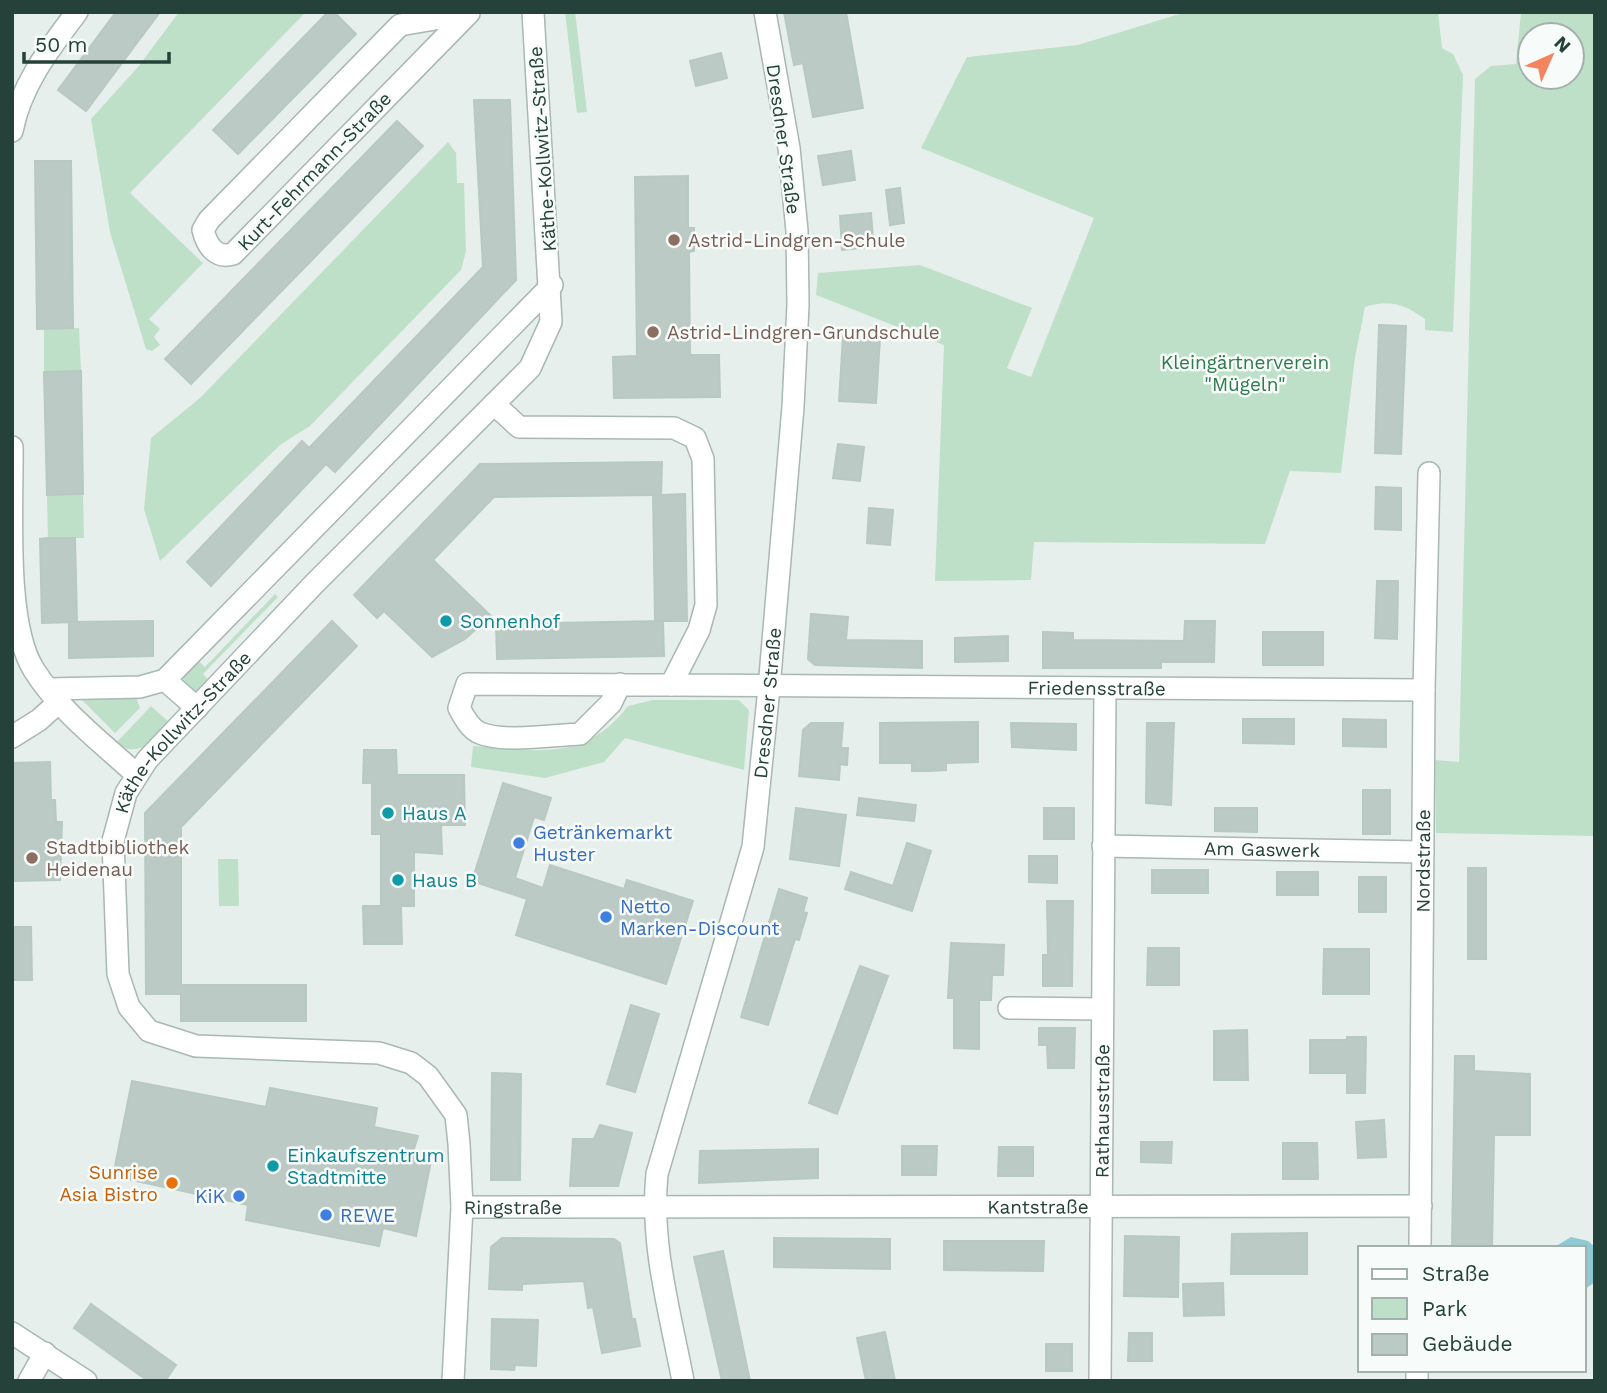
<svg xmlns="http://www.w3.org/2000/svg" width="1607" height="1393" font-family="'Work Sans',sans-serif">
<rect width="100%" height="100%" fill="#e6efeb"/>
<g fill="#bfe0c8" fill-rule="evenodd">
<path d="M179,12H306L130,193L203,263L149,319L160,329L154,337L160,345L152,351L146,349L110,232L91,119L138,67Z"/>
<path d="M565,12H575L587,112L577,113Z"/>
<path d="M1186,12H1438L1442,48L1453,54L1463,75L1453,332L1425,330V319C1404,304 1390,299 1365,307L1355,357L1341,473L1290,471L1265,544L1034,542L1031,580L935,581L944,345L816,295L818,273L920,265L1032,308L1007,368L1031,377L1094,218L921,148L967,57L1078,45Z"/>
<path d="M1521,12H1595V836L1436,833L1435,760L1459,762L1475,79L1491,66L1516,64ZM1530,35H1572V77H1530Z"/>
<path d="M448,142L456,153L457,183H464L466,251L461,270L310,426L280,445L160,561L144,509L151,438L200,398Z"/>
<path d="M79,328L81,371L44,372V329Z"/>
<path d="M83,494L84,538H48L47,495Z"/>
<path d="M275,594L278,597L203,674L211,683L198,693H193L183,682L184,673L196,659L205,667Z"/>
<path d="M135,695L140,708L115,733L79,697Z"/>
<path d="M653,700H739L749,710L744,770L625,738L604,762L545,778L471,767L473,746C537,750 584,763 628,706Z"/>
<path d="M151,706L171,724C154,739 139,760 116,743Z"/>
<path d="M218,859H238L239,906H219Z"/>
</g>
<path fill="#8ec9d4" d="M1571,1237L1588,1241L1595,1247V1282L1584,1290V1248H1553Z"/>
<g fill="#bbcac4" stroke="#b8c9c2" stroke-width="2">
<path d="M116,12H160L86,111L58,90Z"/>
<path d="M328,12H334L356,34L238,154L213,130Z"/>
<path d="M784,12H846L863,108L813,117L803,63L794,65Z"/>
<path d="M721,53L727,78L696,86L690,61Z"/>
<path d="M474,100H510L516,280L335,472L326,464L211,586L187,562L302,441L309,448L483,267Z"/>
<path d="M397,121L423,146L191,384L165,359Z"/>
<path d="M851,151L855,180L823,185L818,156Z"/>
<path d="M35,161H71L73,328L37,329Z"/>
<path d="M688,176V228H694V251L689,252L690,355H719L720,397L614,398L613,357L637,356L635,177Z"/>
<path d="M900,188L904,223L890,225L886,190Z"/>
<path d="M871,213L873,238H869V247L842,250L840,216Z"/>
<path d="M1379,325L1406,326L1401,454L1375,453Z"/>
<path d="M843,336L880,338L876,403L839,401Z"/>
<path d="M81,371L83,494L47,495L44,372Z"/>
<path d="M838,444L864,447L860,481L833,478Z"/>
<path d="M662,462L661,495L685,494L687,621H663L664,656L497,659L496,624L663,621H655L653,495H656L494,497L433,560L491,616L465,639L432,657L384,611L377,618L354,595L480,464Z"/>
<path d="M1376,487L1401,488V530L1375,529Z"/>
<path d="M869,508L893,510L890,545L867,543Z"/>
<path d="M48,538H75L77,622L42,623L40,539Z"/>
<path d="M1377,581H1398L1397,639L1375,638Z"/>
<path d="M811,614L848,617L846,640L922,641V668L815,665L808,659Z"/>
<path d="M153,621V656L69,658V622Z"/>
<path d="M332,621L357,646L181,827V985H306V1021H181V994H146L145,813Z"/>
<path d="M1185,621H1215L1214,662H1161V668H1043V632L1073,633V640L1184,641Z"/>
<rect x="1263" y="632" width="60" height="33"/>
<path d="M1008,636V661L955,662V638Z"/>
<path d="M1243,719H1294V744L1243,743Z"/>
<path d="M1343,719L1386,720V747L1343,746Z"/>
<path d="M978,722V762L946,763V770L929,771H912V763H880V723Z"/>
<path d="M811,723H843L841,748H848L847,765L840,764L839,780L799,776L803,730Z"/>
<path d="M1011,723L1076,724V750L1012,747Z"/>
<path d="M1147,723H1174L1171,805L1146,803Z"/>
<path d="M364,750H396L397,775H464L465,825H441L442,854L414,852V906H401L402,944H364L363,906H381V834H372V783H363Z"/>
<path d="M50,762L51,800H55L56,822H62L60,880L12,881V763Z"/>
<path d="M503,783L551,798L544,820L534,817L515,878L543,888L550,865L624,889L627,880L693,901L666,984L516,935L527,899L472,881Z"/>
<rect x="1363" y="790" width="27" height="44"/>
<path d="M859,798L916,805L914,821L857,815Z"/>
<path d="M796,808L846,815L839,866L790,859Z"/>
<rect x="1044" y="808" width="30" height="31"/>
<path d="M1215,808H1257V832L1215,831Z"/>
<path d="M907,843L931,851L912,911L845,889L851,872L893,886Z"/>
<path d="M1029,856H1057V883L1029,882Z"/>
<rect x="1468" y="868" width="18" height="91"/>
<rect x="1152" y="870" width="56" height="23"/>
<rect x="1277" y="872" width="41" height="23"/>
<rect x="1359" y="877" width="27" height="35"/>
<path d="M779,889L807,898L803,912L807,913L799,940L795,939L768,1025L741,1017Z"/>
<path d="M1047,901H1073L1072,986H1043V955H1048Z"/>
<path d="M12,927H31L32,980H12Z"/>
<path d="M951,943L1004,945L1003,975H992L991,1000H979V1049L954,1048V998H948Z"/>
<path d="M1148,948H1179V985H1147Z"/>
<path d="M1324,949H1369V994H1323Z"/>
<path d="M860,966L888,976L837,1114L809,1103Z"/>
<path d="M631,1005L659,1014L635,1092L607,1084Z"/>
<path d="M1039,1028H1075L1074,1068H1048L1047,1045H1039Z"/>
<path d="M1247,1030L1248,1080H1214V1031Z"/>
<path d="M1347,1037H1366L1365,1093H1347V1073H1310V1040H1347Z"/>
<path d="M1455,1056H1474V1071L1530,1074V1135H1494L1492,1248H1452Z"/>
<path d="M492,1073L521,1074L520,1180H491Z"/>
<path d="M132,1081L266,1107L270,1088L377,1108L374,1127L418,1136L413,1152L432,1156L416,1236L383,1228L379,1246L246,1220L248,1205L113,1176Z"/>
<path d="M1384,1120L1386,1157L1358,1158L1356,1122Z"/>
<path d="M600,1125L632,1133L618,1186H570L573,1139H594Z"/>
<path d="M1141,1142H1172L1171,1163L1141,1162Z"/>
<path d="M1283,1143H1317L1318,1179H1283Z"/>
<path d="M902,1146H937L936,1175H902Z"/>
<path d="M999,1147H1033V1176H998Z"/>
<path d="M818,1149V1178L699,1183L700,1151Z"/>
<path d="M1307,1233V1274H1231L1232,1234Z"/>
<path d="M1125,1236L1179,1237L1178,1297L1124,1296Z"/>
<path d="M502,1238L614,1239L620,1243L632,1319H635L640,1346L602,1353L593,1307L588,1308L584,1281L522,1284V1290L489,1289L491,1247Z"/>
<path d="M774,1238L890,1239V1269L774,1267Z"/>
<path d="M944,1241H1044L1043,1271L944,1270Z"/>
<path d="M723,1251L750,1381H722L694,1257Z"/>
<path d="M1223,1283L1224,1315L1184,1316L1183,1284Z"/>
<path d="M91,1304L176,1365L165,1381H148L74,1328Z"/>
<path d="M492,1319L538,1320L536,1366L515,1365L514,1370L491,1369Z"/>
<path d="M885,1332L895,1381H866L857,1338Z"/>
<path d="M1129,1333H1152V1361H1128Z"/>
<rect x="1046" y="1344" width="26" height="27"/>
</g>
<g fill="none" stroke-linecap="round" stroke-linejoin="round">
<defs>
<g id="minor">
<path d="M469,13L233,254C216,259 207,246 203,230L209,220L400,25Z"/>
<path d="M12,131C21,85 49,49 77,12"/>
<path id="s1" d="M494,404L519,427L674,428L695,438L703,459L706,605L699,630L671,685L1424,690"/>
<path d="M12,447C13,505 4,623 34,670C59,710 101,742 136,774"/>
<path d="M165,680L552,285"/>
<path d="M620,684L611,703L580,734C554,735 503,743 480,733C470,729 464,717 459,708L467,684L671,685"/>
<path d="M48,689L140,687L165,680L197,708"/>
<path d="M12,737L39,720L59,702"/>
<path id="s2" d="M1103,846L1423,852"/>
<path d="M1009,1008L1102,1009"/>
<path id="s3" d="M462,1207L1421,1206"/>
<path id="s4" d="M1420,1248L1424,690L1429,473"/>
<path d="M12,1333L86,1381"/>
<path d="M29,1381L45,1353"/>
<path id="s5" d="M453,1381L462,1207L459,1144L456,1115L428,1076L411,1063L379,1053L196,1046L149,1031L129,1007L118,974L113,841L126,793L147,760L314,584L530,368L551,322L533,12"/>
<path id="s6" d="M683,1381C670,1312 650,1244 657,1174L753,847L769,688L793,407L798,305L797,231L789,148L765,12"/>
<path id="s7" d="M1100,1381L1105,690"/>
<path d="M1417,1381V1370"/>
</g>
</defs>
<use href="#minor" stroke="#a8b8b2" stroke-width="24"/>
<use href="#minor" stroke="#fff" stroke-width="21"/>
</g>
<g fill="#8d6e63" stroke="#f7fbf9" stroke-width="2.5">
<circle cx="674" cy="240" r="7"/>
<circle cx="653" cy="332" r="7"/>
<circle cx="32" cy="858" r="7"/>
</g>
<g fill="#0f9aa8" stroke="#f7fbf9" stroke-width="2.5">
<circle cx="446" cy="621" r="7"/>
<circle cx="388" cy="813" r="7"/>
<circle cx="398" cy="880" r="7"/>
<circle cx="273" cy="1166" r="7"/>
</g>
<g fill="#3f7fe0" stroke="#f7fbf9" stroke-width="2.5">
<circle cx="519" cy="843" r="7"/>
<circle cx="606" cy="917" r="7"/>
<circle cx="239" cy="1196" r="7"/>
<circle cx="326" cy="1215" r="7"/>
</g>
<circle fill="#e8710a" stroke="#f7fbf9" stroke-width="2.5" cx="172" cy="1183" r="7"/>
<g text-anchor="middle" stroke-width="5" stroke-linejoin="round" paint-order="stroke">
<g font-size="19" fill="#24423a" stroke="#f7fbf9">
<text transform="translate(784 139) rotate(82)" y="7">Dresdner Straße</text>
<text transform="translate(542 149) rotate(-94)" y="7">Käthe-Kollwitz-Straße</text>
<text transform="translate(314 171) rotate(-46)" y="7">Kurt-Fehrmann-Straße</text>
<text dy="7" stroke="none"><textPath href="#s1" startOffset="894">Friedensstraße</textPath></text>
<text dy="7" stroke="none"><textPath href="#s6" startOffset="695">Dresdner Straße</textPath></text>
<text dy="7" stroke="none"><textPath href="#s5" startOffset="933">Käthe-Kollwitz-Straße</textPath></text>
<text dy="7" stroke="none"><textPath href="#s2" startOffset="159">Am Gaswerk</textPath></text>
<text dy="7" stroke="none"><textPath href="#s4" startOffset="387">Nordstraße</textPath></text>
<text dy="7" stroke="none"><textPath href="#s7" startOffset="270">Rathausstraße</textPath></text>
<text dy="7" stroke="none"><textPath href="#s3" startOffset="576">Kantstraße</textPath></text>
<text dy="7" stroke="none"><textPath href="#s3" startOffset="51">Ringstraße</textPath></text>
</g>
<g font-size="19" fill="#785e54" stroke="#f7fbf9" text-anchor="start">
<text x="688" y="247">Astrid-Lindgren-Schule</text>
<text x="667" y="339">Astrid-Lindgren-Grundschule</text>
<text x="46" y="854">Stadtbibliothek<tspan x="46" dy="22">Heidenau</tspan></text>
</g>
<g font-size="19" fill="#2d7a4b" stroke="#f7fbf9">
<text x="1245" y="369">Kleingärtnerverein<tspan x="1245" dy="22">"Mügeln"</tspan></text>
</g>
<g font-size="19" fill="#0d838f" stroke="#f7fbf9" text-anchor="start">
<text x="460" y="628">Sonnenhof</text>
<text x="402" y="820">Haus A</text>
<text x="412" y="887">Haus B</text>
<text x="287" y="1162">Einkaufszentrum<tspan x="287" dy="22">Stadtmitte</tspan></text>
</g>
<g font-size="19" fill="#366cbe" stroke="#f7fbf9" text-anchor="start">
<text x="533" y="839">Getränkemarkt<tspan x="533" dy="22">Huster</tspan></text>
<text x="620" y="913">Netto<tspan x="620" dy="22">Marken-Discount</tspan></text>
<text x="225" y="1203" text-anchor="end">KiK</text>
<text x="340" y="1222">REWE</text>
</g>
<g font-size="19" fill="#c56008" stroke="#f7fbf9" text-anchor="end">
<text x="158" y="1179">Sunrise<tspan x="158" dy="22">Asia Bistro</tspan></text>
</g>
</g>
<rect width="1607" height="1393" fill="none" stroke="#24423a" stroke-width="28"/>
<rect x="1358" y="1246" width="228" height="126" fill="#f7fbf9" stroke="#a3b1ad" stroke-width="2"/>
<rect x="1372" y="1269" width="35" height="10" fill="#ffffff" stroke="#a3b1ad" stroke-width="2"/>
<text x="1422" y="1281" font-size="21" fill="#24423a">Straße</text>
<rect x="1372" y="1298" width="35" height="21" fill="#bfe0c8" stroke="#a3b1ad" stroke-width="2"/>
<text x="1422" y="1316" font-size="21" fill="#24423a">Park</text>
<rect x="1372" y="1334" width="35" height="21" fill="#bbcac4" stroke="#a3b1ad" stroke-width="2"/>
<text x="1422" y="1351" font-size="21" fill="#24423a">Gebäude</text>
<g transform="translate(1551 56) rotate(45)"><circle r="33" fill="#f7fbf9" stroke="#a3b1ad" stroke-width="2"/>
<path d="M0-5L12 26L0 18L-12 26Z" fill="#f4845f"/>
<text y="-10" font-size="19" font-weight="bold" text-anchor="middle" fill="#24423a">N</text>
</g>
<path d="M24 52v10h145v-10" fill="none" stroke="#24423a" stroke-width="3.5"/>
<text x="35" y="52" font-size="21" fill="#24423a" stroke="#f7fbf9" stroke-width="5" paint-order="stroke">50 m</text>
</svg>
